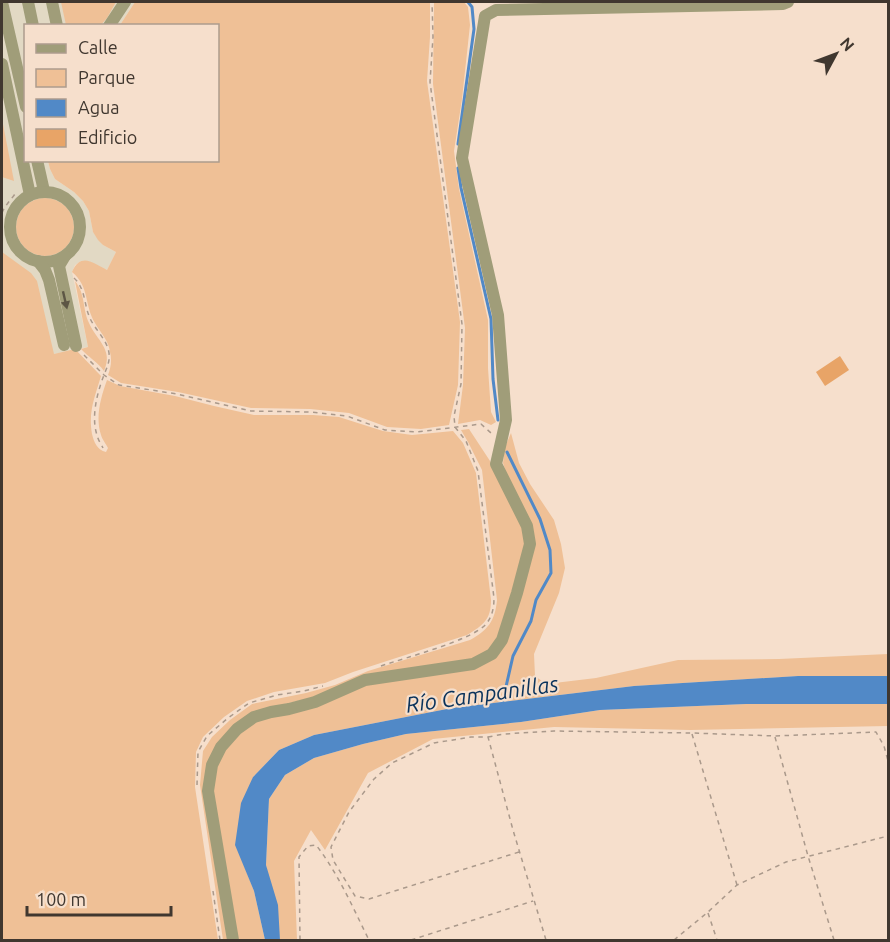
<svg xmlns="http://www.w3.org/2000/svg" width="890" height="942" font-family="Ubuntu,sans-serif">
<rect width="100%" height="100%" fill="#f6dfcc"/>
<path fill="#e2d9c4" d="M2,2H135L120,25L26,26V160L48,161L50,169L55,179L74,192L83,201L89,211L93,232L103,245L116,252L107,270L88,261H81L75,265L72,272L88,347L54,354L2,322Z"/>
<g fill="#efc096">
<path d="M61,2H116L107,18L100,26L66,25Z"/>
<path d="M135,2H430V37L427,81L460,322L458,385L449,425L421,429L387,427L349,413L310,409L251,408L178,392L121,383L108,375C111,367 112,360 110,352C109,341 100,332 95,323C84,305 90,287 72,272C81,252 93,263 107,270L116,252L103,245L98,240L93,232L89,211L83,201L74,192L55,179L50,169L48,161L218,160V26L120,25Z"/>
<path d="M434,2H464L468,7L470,25L462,99L454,151L459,189L488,320V368L491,412L496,422L491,425L480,420L458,424L463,385L465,328L433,84Z"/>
<path d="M2,119L14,181L2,177Z"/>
<circle cx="45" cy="227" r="29"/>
<path d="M2,252L31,273L37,281L54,354L75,349L101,376C95,397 88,411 92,434C94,442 97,450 106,452L108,448C106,444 102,439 101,435C95,417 101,397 107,380L120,386L175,396L214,406L254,415H313L339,417L383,431L412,435L453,431L463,443L476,473L491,600C491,620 483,625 467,635L353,672L325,683L274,692L247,701L224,717L203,737L196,752L195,787L218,940H2Z"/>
<path d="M75,281C86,295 82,308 89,323C96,340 114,349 104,371C98,362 88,357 81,349L88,347Z"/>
<path d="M469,429L492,464L525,532L523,562L499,638L489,651L474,659L264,709L208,767L228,940H223L200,785L203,751L212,737L230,720L252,704L306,693L335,685L368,671L470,640C488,630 495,621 497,600L482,470L468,442L461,430Z"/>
<path d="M511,433L519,463L530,484L554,520L561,544L565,568L559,593L534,654L535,676L546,684L596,678L678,660L779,659L888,654V676H798L634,686L452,708L314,735L279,750L253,777L236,845L254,891L265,940H236L212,793L214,774L222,752L236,736L254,722L361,686L491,660L531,552L503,463L505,447Z"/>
<path d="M746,704H888V726L690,730L554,727L433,739L368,773L325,850L311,830L294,861L297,940H280L266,865L269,799L285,775L314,758L363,744L406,734L521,722L600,710Z"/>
</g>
<path fill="#5189c7" d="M798,676H888V704H746L600,710L521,722L406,734L363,744L314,758L285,775L269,799L266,865L278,905L280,940H265L254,891L235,845L241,803L253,777L279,750L314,735L452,708L634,686Z"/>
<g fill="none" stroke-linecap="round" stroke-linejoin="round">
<g stroke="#5189c7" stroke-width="3">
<path d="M458,144L474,29L472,7L468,2"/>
<path d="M458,168L461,188L491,319L493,379L498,420"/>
<path d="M502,704L513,656L531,621L536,600L551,573L550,550L540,519L507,452"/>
</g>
</g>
<path fill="#e8a467" d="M840,356L849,370L825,386L816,372Z"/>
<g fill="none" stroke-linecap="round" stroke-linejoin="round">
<g stroke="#aa998b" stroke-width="1.5" stroke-dasharray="4.5 4.5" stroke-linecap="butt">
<path d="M2,213C5,205 12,199 17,191"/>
<path d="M74,278C85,288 84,303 89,316C94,329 107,339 109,353C110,362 107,367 104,375C97,393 91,417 97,435C98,440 101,444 103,448"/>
<path d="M84,355L104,375L119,385L177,394L251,411L311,412L347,416L385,430L417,432L481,424L491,433"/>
<path d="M381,666C404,658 473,640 486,624C492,617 494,608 494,598L478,471L466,441L455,427L454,416L461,384L462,324L430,82L433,37L432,2"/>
<path d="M692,734L737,885"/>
<path d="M488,737L504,734L554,731L692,733L775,736L876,732L884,746L888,761"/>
<path d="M775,737L808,856L834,940"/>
<path d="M197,785L198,752L207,736L228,718L249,703L277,695L304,691L323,686"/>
<path d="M519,852L369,899L355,896L333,860L331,847L349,812L374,779L392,763L434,743L471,737H488L513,830L546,940"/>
<path d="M213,891L220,940"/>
<path d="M708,913L717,940"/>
<path d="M300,940L299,857L308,846L316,845C338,873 353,908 369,940"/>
<path d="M411,940L533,901"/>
<path d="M674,940L708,912L737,885L786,862L888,836"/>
</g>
<g stroke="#a09d79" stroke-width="12">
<path d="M2,2L26,107"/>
<path d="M28,2L33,26"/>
<path d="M52,2L57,26"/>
<path d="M109,26L125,2"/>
<path d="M2,64L30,195"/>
<path d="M37,160L44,191"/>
<circle cx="45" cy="227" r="35"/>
<path d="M65,256L59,266L76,346"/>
<path d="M38,261L45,270L49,280L64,345"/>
<path d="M233,940L208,791L212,765L221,747L237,729L254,717L271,712L289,709L315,702L365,680L473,664L492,654L502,640L517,593L530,544L527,526L496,464L506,420L498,315L462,158L485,16L496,10L783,4L788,2"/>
</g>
</g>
<defs><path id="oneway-solid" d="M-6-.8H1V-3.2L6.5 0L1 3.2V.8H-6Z" transform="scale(1.5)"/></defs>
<use fill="#5d5645" href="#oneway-solid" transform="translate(65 300) rotate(77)"/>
<g text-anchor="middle" stroke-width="4.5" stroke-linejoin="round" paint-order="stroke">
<g font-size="22" font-style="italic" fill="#09325b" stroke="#f6dfcc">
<text transform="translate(482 694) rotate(-8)" y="8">Río Campanillas</text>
</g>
</g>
<rect width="890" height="942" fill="none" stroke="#40372f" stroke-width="6"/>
<rect x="24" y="24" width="195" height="138" fill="#f6dfcc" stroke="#ad9c8d" stroke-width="1.5"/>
<rect x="36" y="44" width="30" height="9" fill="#a09d79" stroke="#ad9c8d" stroke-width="1.5"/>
<text x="78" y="54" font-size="18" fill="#40372f">Calle</text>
<rect x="36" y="69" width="30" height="18" fill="#efc096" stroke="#ad9c8d" stroke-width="1.5"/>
<text x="78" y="84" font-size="18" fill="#40372f">Parque</text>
<rect x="36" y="99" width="30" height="18" fill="#5189c7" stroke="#ad9c8d" stroke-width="1.5"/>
<text x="78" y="114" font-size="18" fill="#40372f">Agua</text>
<rect x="36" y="129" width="30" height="18" fill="#e8a467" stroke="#ad9c8d" stroke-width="1.5"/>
<text x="78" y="144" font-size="18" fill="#40372f">Edificio</text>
<g transform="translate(836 54) rotate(49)" stroke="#f6dfcc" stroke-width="4.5" paint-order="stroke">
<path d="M0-4.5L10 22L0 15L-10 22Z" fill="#40372f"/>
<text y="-9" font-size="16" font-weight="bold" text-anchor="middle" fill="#40372f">N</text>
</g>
<path d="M27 906v9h144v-9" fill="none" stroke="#40372f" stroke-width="3"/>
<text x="36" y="906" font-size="18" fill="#40372f" stroke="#f6dfcc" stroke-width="4.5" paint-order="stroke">100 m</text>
</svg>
